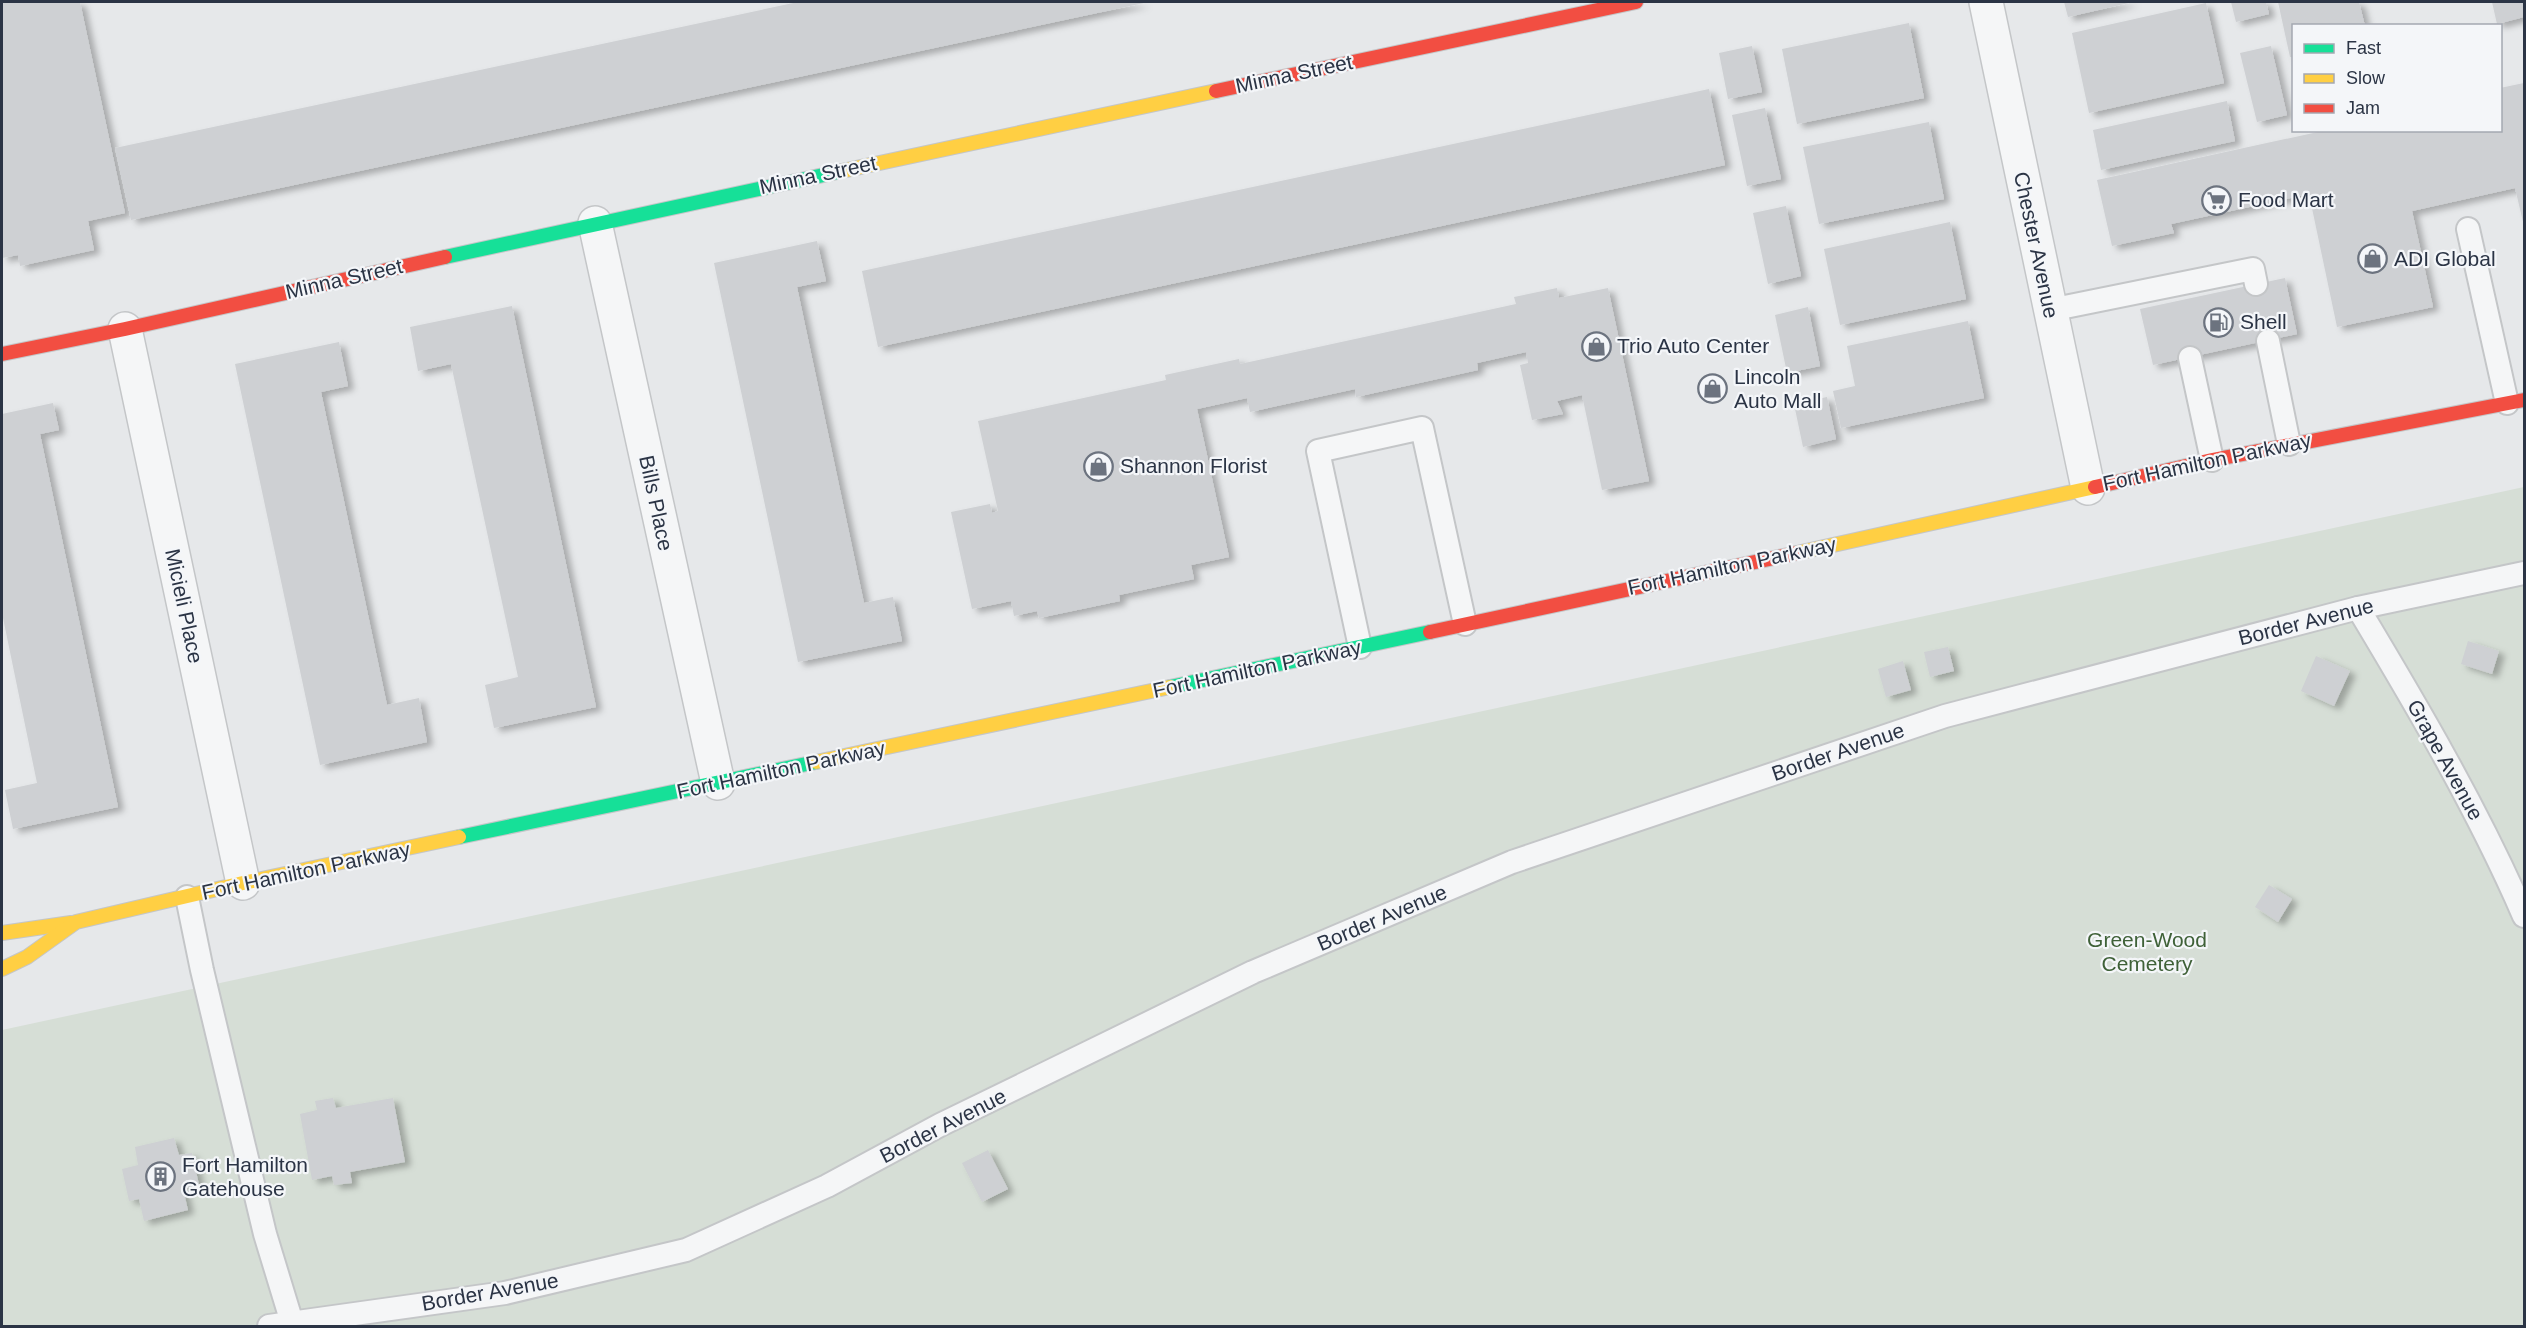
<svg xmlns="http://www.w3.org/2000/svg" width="2526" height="1328" font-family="Arial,sans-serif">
<defs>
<filter id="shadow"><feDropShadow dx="6" dy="4" stdDeviation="3" flood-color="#0004"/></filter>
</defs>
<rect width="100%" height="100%" fill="#e6e8ea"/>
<path fill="#d6ded6" d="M2524,487V1326H2V1030Z"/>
<g fill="#ced0d3" filter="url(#shadow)">
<path d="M2,2H80L125,213L88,221L94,250L20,266L18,255L2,258Z"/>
<path d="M798,2L1144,3L131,220L115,148Z"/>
<path d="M2064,2H2133L2068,17Z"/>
<path d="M2231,2H2266L2269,14L2236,22Z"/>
<path d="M2278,2H2359L2365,26H2294V57H2290Z"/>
<path d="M2492,2H2524V17L2497,24Z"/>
<path d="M2206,3L2224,83L2089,113L2072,33Z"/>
<path d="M1909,23L1924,98L1797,124L1782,49Z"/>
<path d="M1752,46L1762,92L1728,99L1719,53Z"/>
<path d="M2271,46L2287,115L2257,122L2240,53Z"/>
<path d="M2524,83V226L2515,188L2412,211L2433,307L2337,327L2309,194L2171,224L2174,233L2112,246L2097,180L2327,130H2500V88Z"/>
<path d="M1709,89L1725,165L878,347L862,271Z"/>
<path d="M2227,101L2235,141L2101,170L2093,130Z"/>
<path d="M1765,108L1781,179L1747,186L1732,115Z"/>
<path d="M1929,122L1944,199L1819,224L1803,147Z"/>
<path d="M1786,206L1801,276L1768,284L1753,213Z"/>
<path d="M1950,222L1966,299L1840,325L1824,249Z"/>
<path d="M817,241L826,281L797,287L864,603L893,597L902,641L798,662L714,263Z"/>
<path d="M2285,278L2297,334L2153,365L2140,309Z"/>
<path d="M1557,288L1559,298L1608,288L1649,481L1602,490L1582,395L1557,401L1563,414L1532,420L1520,365L1528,363L1526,352L1477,363L1478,370L1356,397L1355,389L1250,412L1247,398L1197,409L1229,557L1191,565L1194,579L1119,595L1120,601L1039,618L1037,611L1014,616L1011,601L972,609L951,512L990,504L992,513L998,511L978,421L1166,380L1165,375L1239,359L1240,364L1516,304L1514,297Z"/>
<path d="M512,306L596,707L494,728L485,685L518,677L451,364L418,371L410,327Z"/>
<path d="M1808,307L1820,366L1787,373L1775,315Z"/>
<path d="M1968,321L1984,398L1841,428L1833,391L1855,386L1847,346Z"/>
<path d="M339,342L348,386L321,392L387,705L419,698L427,742L320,765L235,364Z"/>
<path d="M1827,397L1836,439L1803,447L1794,404Z"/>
<path d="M53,403L59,430L40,434L118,807L13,829L5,790L37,783L2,613V414Z"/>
<path d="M2468,641L2499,651L2492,674L2461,664Z"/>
<path d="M1948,647L1954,671L1930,677L1924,652Z"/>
<path d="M2316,656L2350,671L2334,706L2301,691Z"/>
<path d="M1903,661L1911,690L1886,697L1878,669Z"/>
<path d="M2269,885L2292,899L2278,922L2255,907Z"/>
<path d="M333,1098L336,1108L393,1098L405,1162L350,1172L352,1183L334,1185L332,1176L312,1180L300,1114L317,1110L315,1101Z"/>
<path d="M174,1138L179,1155L192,1153L199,1185L183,1189L188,1210L144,1221L139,1199L129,1201L122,1169L138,1165L135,1147Z"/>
<path d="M988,1150L1008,1189L982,1202L962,1163Z"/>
</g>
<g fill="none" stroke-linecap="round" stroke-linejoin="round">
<defs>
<g id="lane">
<path d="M2468,229L2507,403"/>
<path d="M2050,310L2253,269L2256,284"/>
<path d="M2268,341L2289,444"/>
<path d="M2190,358L2212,460"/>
<path d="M2358,608C2418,708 2477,808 2524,916"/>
<path d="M1360,647L1318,451L1422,428L1465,624"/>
<path d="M187,897L202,970L265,1234L293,1326"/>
<path d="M269,1326L505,1293L686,1250L827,1186L940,1125L1253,972L1512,862L1945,716L2358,608L2524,573"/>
</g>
<g id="street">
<path d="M1986,2L2088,488"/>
<path d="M595,223L718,783"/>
<path d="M125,329L243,883"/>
</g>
<g id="fast">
<path d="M445,257L842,171"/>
<path d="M1170,687L1430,632"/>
<path d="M459,837L816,762"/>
</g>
<g id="slow">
<path d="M842,171L1216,91"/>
<path d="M1797,553L2095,487"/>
<path d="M816,762L1170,687"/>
<path d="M2,933L71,923"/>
<path d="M2,969L27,957L76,922L243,883L459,837"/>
</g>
<g id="jam">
<path d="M1216,91L1636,2"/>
<path d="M2,354L125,329L445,257"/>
<path d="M2095,487L2212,460L2524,400"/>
<path d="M1430,632L1797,553"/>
</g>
</defs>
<use href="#lane" stroke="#c4c6c8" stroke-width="26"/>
<use href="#street" stroke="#c4c6c8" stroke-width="36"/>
<use href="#fast" stroke="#c4c6c8" stroke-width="16"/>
<use href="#slow" stroke="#c4c6c8" stroke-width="16"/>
<use href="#jam" stroke="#c4c6c8" stroke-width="16"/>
<use href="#lane" stroke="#f5f6f7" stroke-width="22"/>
<use href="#street" stroke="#f5f6f7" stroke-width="33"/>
<use href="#fast" stroke="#16e098" stroke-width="14"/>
<use href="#slow" stroke="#ffcf43" stroke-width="14"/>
<use href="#jam" stroke="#f24e42" stroke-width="14"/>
</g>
<defs>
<symbol id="supermarket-ring" viewBox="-11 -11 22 22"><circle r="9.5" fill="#f4f6f9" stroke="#6c737f" stroke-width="1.5"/><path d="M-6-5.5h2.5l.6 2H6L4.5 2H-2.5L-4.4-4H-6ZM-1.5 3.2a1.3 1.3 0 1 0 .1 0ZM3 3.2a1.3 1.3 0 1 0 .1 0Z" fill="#6c737f"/></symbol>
<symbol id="shop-ring" viewBox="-11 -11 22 22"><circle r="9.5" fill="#f4f6f9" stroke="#6c737f" stroke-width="1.5"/><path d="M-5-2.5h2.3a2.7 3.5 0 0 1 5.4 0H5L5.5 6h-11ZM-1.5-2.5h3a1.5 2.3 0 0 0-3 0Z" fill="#6c737f"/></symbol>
<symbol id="fuel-ring" viewBox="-11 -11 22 22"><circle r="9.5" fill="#f4f6f9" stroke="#6c737f" stroke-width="1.5"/><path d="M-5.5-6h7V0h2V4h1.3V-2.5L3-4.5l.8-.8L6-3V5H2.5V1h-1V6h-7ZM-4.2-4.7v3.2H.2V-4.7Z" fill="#6c737f"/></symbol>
<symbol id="building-ring" viewBox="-11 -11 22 22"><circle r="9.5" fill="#f4f6f9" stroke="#6c737f" stroke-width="1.5"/><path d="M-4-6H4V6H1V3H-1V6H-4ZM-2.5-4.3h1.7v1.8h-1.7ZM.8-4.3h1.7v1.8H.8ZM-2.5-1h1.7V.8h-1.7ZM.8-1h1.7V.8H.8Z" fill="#6c737f"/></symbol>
</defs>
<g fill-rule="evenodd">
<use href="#supermarket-ring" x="2200" y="184" width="33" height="33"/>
<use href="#shop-ring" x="2356" y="242" width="33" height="33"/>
<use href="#fuel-ring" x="2202" y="306" width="33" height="33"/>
<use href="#shop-ring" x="1580" y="330" width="33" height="33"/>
<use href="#shop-ring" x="1696" y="372" width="33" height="33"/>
<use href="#shop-ring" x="1082" y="450" width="33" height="33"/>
<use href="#building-ring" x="144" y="1160" width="33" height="33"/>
</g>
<g text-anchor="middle" stroke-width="4.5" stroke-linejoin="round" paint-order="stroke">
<g font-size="21" fill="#2b3445" stroke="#f4f6f9">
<text transform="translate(1294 74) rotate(-12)" y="7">Minna Street</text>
<text transform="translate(818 175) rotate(-12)" y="7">Minna Street</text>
<text transform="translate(2036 245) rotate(78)" y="7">Chester Avenue</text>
<text transform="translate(344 279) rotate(-13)" y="7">Minna Street</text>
<text transform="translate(2207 462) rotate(-12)" y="7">Fort Hamilton Parkway</text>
<text transform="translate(656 503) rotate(78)" y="7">Bills Place</text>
<text transform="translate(1732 566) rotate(-12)" y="7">Fort Hamilton Parkway</text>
<text transform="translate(184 606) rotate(78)" y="7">Micieli Place</text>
<text transform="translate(2306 622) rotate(-14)" y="7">Border Avenue</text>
<text transform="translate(1257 669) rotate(-12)" y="7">Fort Hamilton Parkway</text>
<text transform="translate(1838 752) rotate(-19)" y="7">Border Avenue</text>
<text transform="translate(2445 760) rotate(61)" y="7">Grape Avenue</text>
<text transform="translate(781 770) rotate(-12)" y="7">Fort Hamilton Parkway</text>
<text transform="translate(306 871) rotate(-12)" y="7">Fort Hamilton Parkway</text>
<text transform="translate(1382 918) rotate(-23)" y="7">Border Avenue</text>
<text transform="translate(943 1126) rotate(-27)" y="7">Border Avenue</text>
<text transform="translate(490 1292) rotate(-10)" y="7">Border Avenue</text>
</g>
<g font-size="21" fill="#2b3445" stroke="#f4f6f9" text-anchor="start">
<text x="2238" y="207">Food Mart</text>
<text x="2394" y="266">ADI Global</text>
<text x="2240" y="329">Shell</text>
<text x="1617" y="353">Trio Auto Center</text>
<text x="1734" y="384">Lincoln<tspan x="1734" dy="24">Auto Mall</tspan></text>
<text x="1120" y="473">Shannon Florist</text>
<text x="182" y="1172">Fort Hamilton<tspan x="182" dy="24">Gatehouse</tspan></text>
</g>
<g font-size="21" fill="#3f6138" stroke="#f4f6f9">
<text x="2147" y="947">Green-Wood<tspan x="2147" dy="24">Cemetery</tspan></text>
</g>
</g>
<rect width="2526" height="1328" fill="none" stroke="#2b3445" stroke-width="6"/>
<rect x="2292" y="24" width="210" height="108" fill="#f4f6f9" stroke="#a4a8b1" stroke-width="1.5"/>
<rect x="2304" y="44" width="30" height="9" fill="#16e098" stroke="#a4a8b1" stroke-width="1.5"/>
<text x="2346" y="54" font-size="18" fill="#2b3445">Fast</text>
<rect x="2304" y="74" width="30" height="9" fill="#ffcf43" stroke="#a4a8b1" stroke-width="1.5"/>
<text x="2346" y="84" font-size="18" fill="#2b3445">Slow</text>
<rect x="2304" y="104" width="30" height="9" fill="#f24e42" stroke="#a4a8b1" stroke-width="1.5"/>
<text x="2346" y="114" font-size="18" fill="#2b3445">Jam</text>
</svg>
